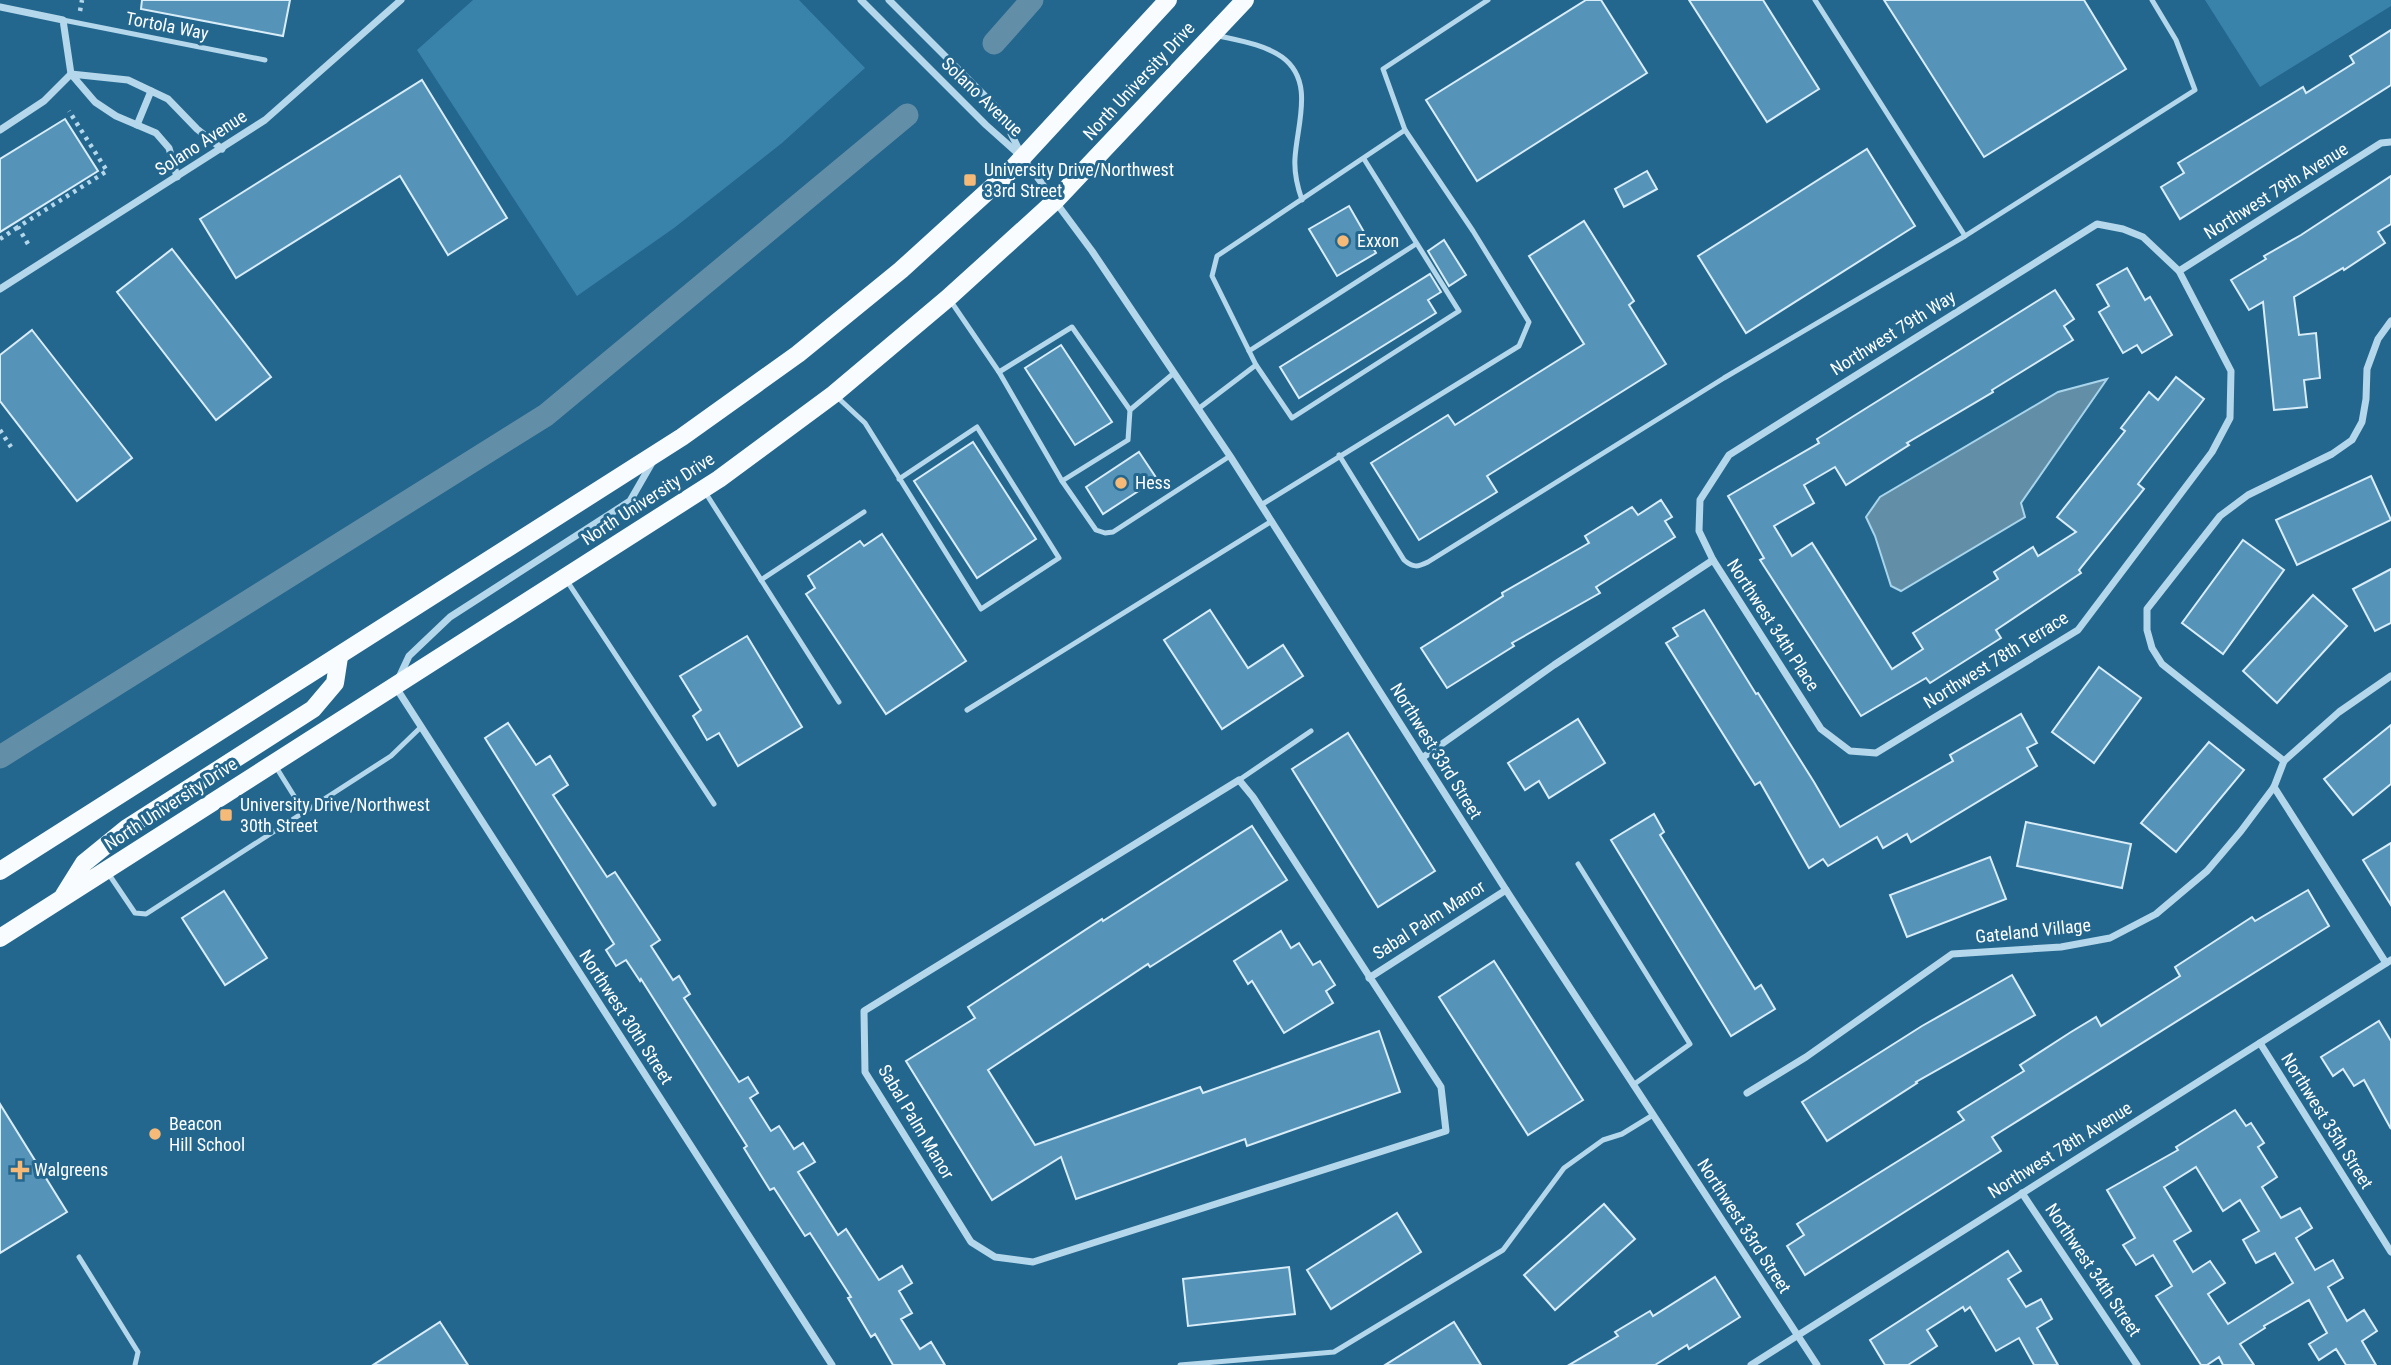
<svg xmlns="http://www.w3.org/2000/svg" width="2391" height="1365" font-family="'Roboto Condensed',sans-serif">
<rect width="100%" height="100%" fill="#24678e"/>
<g fill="#3982aa">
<path d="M473,0H799L865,68L782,143L674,228L577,296L417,50Z"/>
<path d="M2205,0H2391V6L2260,87Z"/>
</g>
<path fill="#638ea7" stroke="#a8d5ec" stroke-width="2" d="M2107,379L2021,503L2025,517L1901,591L1891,586L1875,536L1866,517L1880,497L2058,392Z"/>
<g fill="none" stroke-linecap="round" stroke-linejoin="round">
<g stroke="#638ea7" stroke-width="23">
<path d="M994,43L1032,0"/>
<path d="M0,757L546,415L907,115"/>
</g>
</g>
<g fill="#5594b8" stroke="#d9edf8" stroke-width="2" fill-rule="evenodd">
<path d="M142,0H290L283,36L141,9Z"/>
<path d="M1586,0H1601L1647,73L1477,181L1426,100Z"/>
<path d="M1689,0H1763L1819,89L1767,122Z"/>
<path d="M1884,0H2084L2126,69L1984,157Z"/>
<path d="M2391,30V85L2180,219L2161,187L2184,173L2178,163L2303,87L2306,93L2354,63L2350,56Z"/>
<path d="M422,80L507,218L448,255L400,176L236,278L200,219Z"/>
<path d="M65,119L98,171L0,232V159Z"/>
<path d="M1867,149L1915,226L1746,333L1698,256Z"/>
<path d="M1647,171L1657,189L1624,207L1615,189Z"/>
<path d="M2391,176V224L2378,232L2385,243L2344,270L2343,268L2294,297L2299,335L2316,333L2320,378L2304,380L2307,407L2274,410L2263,302L2249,310L2231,280L2266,259L2264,256L2301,235Z"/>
<path d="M1349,206L1376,253L1337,276L1309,229Z"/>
<path d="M1584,221L1634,301L1629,305L1666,364L1487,476L1497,492L1419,540L1371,463L1448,415L1455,425L1584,344L1529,256Z"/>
<path d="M1444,240L1466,275L1449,286L1428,251Z"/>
<path d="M172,249L271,377L216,420L117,292Z"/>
<path d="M2127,268L2145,300L2150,297L2172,335L2142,353L2137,345L2123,353L2099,312L2109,306L2097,285Z"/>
<path d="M1430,274L1441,292L1428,300L1436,313L1299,398L1280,367Z"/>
<path d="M2055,290L2074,319L2064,326L2073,340L1992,390L1993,392L1907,443L1909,445L1846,485L1835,467L1804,485L1814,503L1774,526L1792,556L1812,543L1892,669L1923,649L1913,633L1998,579L1994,572L2033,547L2038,556L2076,532L2057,517L2125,431L2121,428L2149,392L2158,400L2176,377L2204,399L2138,484L2144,489L2079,570L2081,573L1996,630L2001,638L1930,683L1926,678L1861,716L1760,560L1764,558L1728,496L1819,443L1817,439Z"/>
<path d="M32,330L132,458L77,501L0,401V355Z"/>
<path d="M1061,345L1112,422L1075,445L1025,368Z"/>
<path d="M973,442L1036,539L977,578L914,481Z"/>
<path d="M1139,452L1157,479L1103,514L1086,487Z"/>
<path d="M2371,476L2391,520L2297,565L2276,520Z"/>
<path d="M1661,500L1672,517L1665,521L1675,537L1596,587L1600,593L1512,643L1514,646L1447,688L1421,648L1503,596L1502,593L1589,543L1585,536L1632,507L1638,515Z"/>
<path d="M882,534L966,661L886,714L806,594L815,588L808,576L860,541L864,546Z"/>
<path d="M2243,540L2284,570L2223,654L2182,623Z"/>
<path d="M2391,569V623L2375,631L2353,589Z"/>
<path d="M2313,595L2347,626L2277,703L2243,671Z"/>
<path d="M1210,610L1248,668L1283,645L1303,676L1222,729L1164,640Z"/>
<path d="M1704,610L1756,694L1758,693L1814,782L1840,827L1953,761L1950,755L2021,714L2037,743L2027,748L2037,766L1911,842L1907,834L1883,848L1877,837L1828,866L1823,859L1809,868L1760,782L1755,785L1666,643L1678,636L1673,628Z"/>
<path d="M747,636L802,727L738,766L719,733L707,740L693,716L701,710L680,676Z"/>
<path d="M2099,667L2141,698L2094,763L2052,732Z"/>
<path d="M1578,719L1605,763L1549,798L1539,781L1525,790L1508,763Z"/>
<path d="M508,723L536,765L550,756L568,785L553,795L607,877L615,872L660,940L651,946L673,980L679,976L690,994L684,998L739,1082L748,1077L758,1093L750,1098L771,1131L779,1126L794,1149L803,1143L815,1162L798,1172L838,1235L846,1229L879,1280L902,1266L912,1283L899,1291L912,1313L901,1319L920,1349L931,1342L945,1365H893L875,1334L871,1337L848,1298L851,1297L810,1233L805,1236L774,1188L770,1190L744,1148L747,1146L641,979L640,981L626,960L616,966L606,950L614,944L485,738Z"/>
<path d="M2391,725V784L2353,815L2324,779Z"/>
<path d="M1348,733L1435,871L1378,907L1292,769Z"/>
<path d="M2209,742L2244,770L2176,852L2141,823Z"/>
<path d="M1654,814L1664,832L1660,835L1755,989L1761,985L1775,1009L1731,1036L1611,840Z"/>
<path d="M2026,822L2131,844L2122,888L2017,866Z"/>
<path d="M1252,826L1287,880L1150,967L1148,964L988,1070L1035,1145L1200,1087L1203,1093L1379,1031L1400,1092L1247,1146L1245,1139L1076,1199L1061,1157L992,1200L906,1061L975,1018L968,1007L1102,919L1103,921Z"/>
<path d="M2391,843V905L2363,860Z"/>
<path d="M1990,857L2006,899L1907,937L1890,895Z"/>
<path d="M2308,890L2329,926L1992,1137L2001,1151L1805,1275L1787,1246L1804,1235L1797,1224L1964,1120L1958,1112L2024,1071L2020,1065L2071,1032L2096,1017L2101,1026L2180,976L2175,967L2252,917L2255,921Z"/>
<path d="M224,891L267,958L225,985L182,918Z"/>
<path d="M1281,931L1291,948L1299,943L1313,965L1320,961L1335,985L1326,991L1333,1003L1284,1033L1252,981L1248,984L1234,961Z"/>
<path d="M1494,961L1583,1100L1528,1135L1439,997Z"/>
<path d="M2012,975L2035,1015L1916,1082L1917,1083L1827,1141L1802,1102L1922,1026Z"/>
<path d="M2379,1021L2391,1041V1129L2364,1080L2354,1086L2343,1069L2333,1076L2321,1057Z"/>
<path d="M0,1104L67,1212L0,1253Z"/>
<path d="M2235,1110L2246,1126L2251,1123L2264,1143L2258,1147L2277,1177L2262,1187L2281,1218L2300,1208L2312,1228L2296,1238L2315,1270L2333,1260L2343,1278L2328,1287L2347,1321L2364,1310L2377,1331L2362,1341L2376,1365H2346L2336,1349L2319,1360L2309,1344L2327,1333L2309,1300L2264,1326L2265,1328L2240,1344L2254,1365H2223L2219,1357L2207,1365H2201L2156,1296L2172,1286L2153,1255L2136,1265L2123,1245L2135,1238L2107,1190L2178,1150L2176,1147ZM2196,1167L2223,1211L2240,1200L2259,1231L2243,1240L2256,1263L2275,1253L2293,1283L2228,1324L2208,1294L2225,1283L2210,1261L2193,1272L2174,1241L2191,1231L2164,1187Z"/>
<path d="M1604,1204L1635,1239L1555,1310L1524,1275Z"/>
<path d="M1397,1213L1421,1252L1331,1309L1307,1270Z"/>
<path d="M2008,1251L2021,1271L2008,1279L2026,1307L2041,1299L2052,1319L2037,1328L2058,1365H2034L2019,1338L1996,1351L1970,1307L1965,1311L1963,1307L1927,1330L1937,1346L1908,1365H1885L1870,1340Z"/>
<path d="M1289,1267L1295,1314L1188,1326L1183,1279Z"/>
<path d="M1715,1277L1740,1317L1689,1349L1687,1345L1655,1365H1569L1618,1336L1615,1332L1650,1311L1653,1316Z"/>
<path d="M440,1322L468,1365H373Z"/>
<path d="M1454,1322L1481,1365H1385Z"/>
</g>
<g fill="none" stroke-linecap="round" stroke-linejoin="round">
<g stroke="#b4d7eb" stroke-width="4.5" stroke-dasharray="3.5 5" stroke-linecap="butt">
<path d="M80,11L82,0"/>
<path d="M0,239L18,227"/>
<path d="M28,244L18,227L107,171L69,111"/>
<path d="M0,430L11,447"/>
</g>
<g stroke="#b4d7eb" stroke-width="5">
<path d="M1815,0L1965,236"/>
<path d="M63,20L265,60"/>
<path d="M1215,35C1236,40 1264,44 1282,57C1315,81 1297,124 1295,158C1294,173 1297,186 1302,200"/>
<path d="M1364,159L1459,311L1292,418L1256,365L1212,276L1217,256L1405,130"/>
<path d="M950,300L999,372L1062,481L1128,440L1130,410L1174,373"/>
<path d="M1249,351L1416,244"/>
<path d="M999,372L1072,327L1130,410"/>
<path d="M836,396L865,423L981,609L1059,558L977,427L899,479"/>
<path d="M1198,409L1256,365"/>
<path d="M1339,455L1404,560C1413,568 1418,567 1428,562L1724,378L1965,236L2195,90L2176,40L2152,0"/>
<path d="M1062,481L1096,530L1105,533L1113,532L1230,456"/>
<path d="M705,492L839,702"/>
<path d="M1261,505L1519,346L1529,322L1473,231L1405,130L1383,69L1488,0"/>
<path d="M761,580L864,512"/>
<path d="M567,581L714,804"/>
<path d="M967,710L1272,521"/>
<path d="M276,767L304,812"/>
<path d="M1239,780L1311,731"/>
<path d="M1578,864L1690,1044L1633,1085"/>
<path d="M108,873L135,913L146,914L391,756L421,727"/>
<path d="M79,1257L138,1352L135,1365"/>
<path d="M1180,1365L1334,1352L1503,1250L1564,1168L1603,1140L1622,1134L1653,1115"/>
</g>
<g stroke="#b4d7eb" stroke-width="7">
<path d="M861,0L986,125L1023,158L1092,251L1230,456L1506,890L1817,1365"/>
<path d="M889,0L1000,111L1021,154"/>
<path d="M0,7L63,20L71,74L44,101L0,130"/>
<path d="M137,125L151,91"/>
<path d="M177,177L169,148L156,133L116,116L95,102L71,74L128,80L168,99L197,129L222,149"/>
<path d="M2097,224L2123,229L2143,237L2179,271L2231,371L2230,418L2212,452L2078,630L1876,753L1850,751L1821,729L1713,560L1699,531L1700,500L1729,455Z"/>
<path d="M2179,271L2381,143L2391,142"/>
<path d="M0,289L265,120L401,0"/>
<path d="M653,461L630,501L450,617L409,656L395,686L832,1365"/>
<path d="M1422,758L1554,665L1713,560"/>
<path d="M2284,761L2162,664L2152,648L2147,630V609L2220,516L2248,495L2332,454L2352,440L2362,422L2366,399L2367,369L2378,339L2391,321"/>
<path d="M1239,780L1253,797L1441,1087L1446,1131L1033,1262L995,1257L971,1242L865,1072L864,1011Z"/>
<path d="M2274,787L2386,963"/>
<path d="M1369,978L1506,890"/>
<path d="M2260,1043L2391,1252"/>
<path d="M1747,1093L1806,1057L1952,954L2061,947L2110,938L2156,914L2207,871L2241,831L2274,787L2284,761L2339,712L2391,676"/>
<path d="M2022,1193L2137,1365"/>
<path d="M1751,1365L2391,960"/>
</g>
<g stroke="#f8fcff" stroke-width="18">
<path d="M0,871L682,437L798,354L901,270L1010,171L1168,0"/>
<path d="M64,895L84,863L127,828L313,709L335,683L339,657"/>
<path d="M0,938L719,479L834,394L948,298L1056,200L1245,0"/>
</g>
</g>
<g fill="#f5b978" stroke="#24678e" stroke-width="2.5">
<rect x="963" y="173" width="14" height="14" rx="3.5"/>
<circle cx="1343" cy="241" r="7"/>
<circle cx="1121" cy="483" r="7"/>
<rect x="219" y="808" width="14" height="14" rx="3.5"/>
<circle cx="155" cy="1134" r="7"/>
<path d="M16.5 1159.5h7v7h7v7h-7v7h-7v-7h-7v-7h7z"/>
</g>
<g text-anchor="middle" stroke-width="6" stroke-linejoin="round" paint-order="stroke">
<g font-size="18" fill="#fff" stroke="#24678e">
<text transform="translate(167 26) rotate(11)" y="6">Tortola Way</text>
<text transform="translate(1139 81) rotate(-47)" y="6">North University Drive</text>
<text transform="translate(982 97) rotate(44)" y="6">Solano Avenue</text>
<text transform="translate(201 143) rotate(-33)" y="6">Solano Avenue</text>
<text transform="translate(2276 191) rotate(-32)" y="6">Northwest 79th Avenue</text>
<text transform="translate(1893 333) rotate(-32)" y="6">Northwest 79th Way</text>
<text transform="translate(648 499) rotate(-33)" y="6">North University Drive</text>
<text transform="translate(1773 625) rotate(57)" y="6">Northwest 34th Place</text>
<text transform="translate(1996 660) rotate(-32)" y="6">Northwest 78th Terrace</text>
<text transform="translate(1436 751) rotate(58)" y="6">Northwest 33rd Street</text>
<text transform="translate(171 804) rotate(-33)" y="6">North University Drive</text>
<text transform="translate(1429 920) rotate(-33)" y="6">Sabal Palm Manor</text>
<text transform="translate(2033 931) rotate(-6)" y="6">Gateland Village</text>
<text transform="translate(626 1017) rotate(57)" y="6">Northwest 30th Street</text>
<text transform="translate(2327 1121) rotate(58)" y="6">Northwest 35th Street</text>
<text transform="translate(916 1122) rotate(59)" y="6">Sabal Palm Manor</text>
<text transform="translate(2060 1150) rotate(-32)" y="6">Northwest 78th Avenue</text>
<text transform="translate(1744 1226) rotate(57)" y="6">Northwest 33rd Street</text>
<text transform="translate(2093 1270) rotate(56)" y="6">Northwest 34th Street</text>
</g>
<g font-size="18" fill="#fff" stroke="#24678e" text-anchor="start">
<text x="984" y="176">University Drive/Northwest<tspan x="984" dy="21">33rd Street</tspan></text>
<text x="1357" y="247">Exxon</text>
<text x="1135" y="489">Hess</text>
<text x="240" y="811">University Drive/Northwest<tspan x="240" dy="21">30th Street</tspan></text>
<text x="169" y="1130">Beacon<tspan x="169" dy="21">Hill School</tspan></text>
<text x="34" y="1176">Walgreens</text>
</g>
</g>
</svg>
